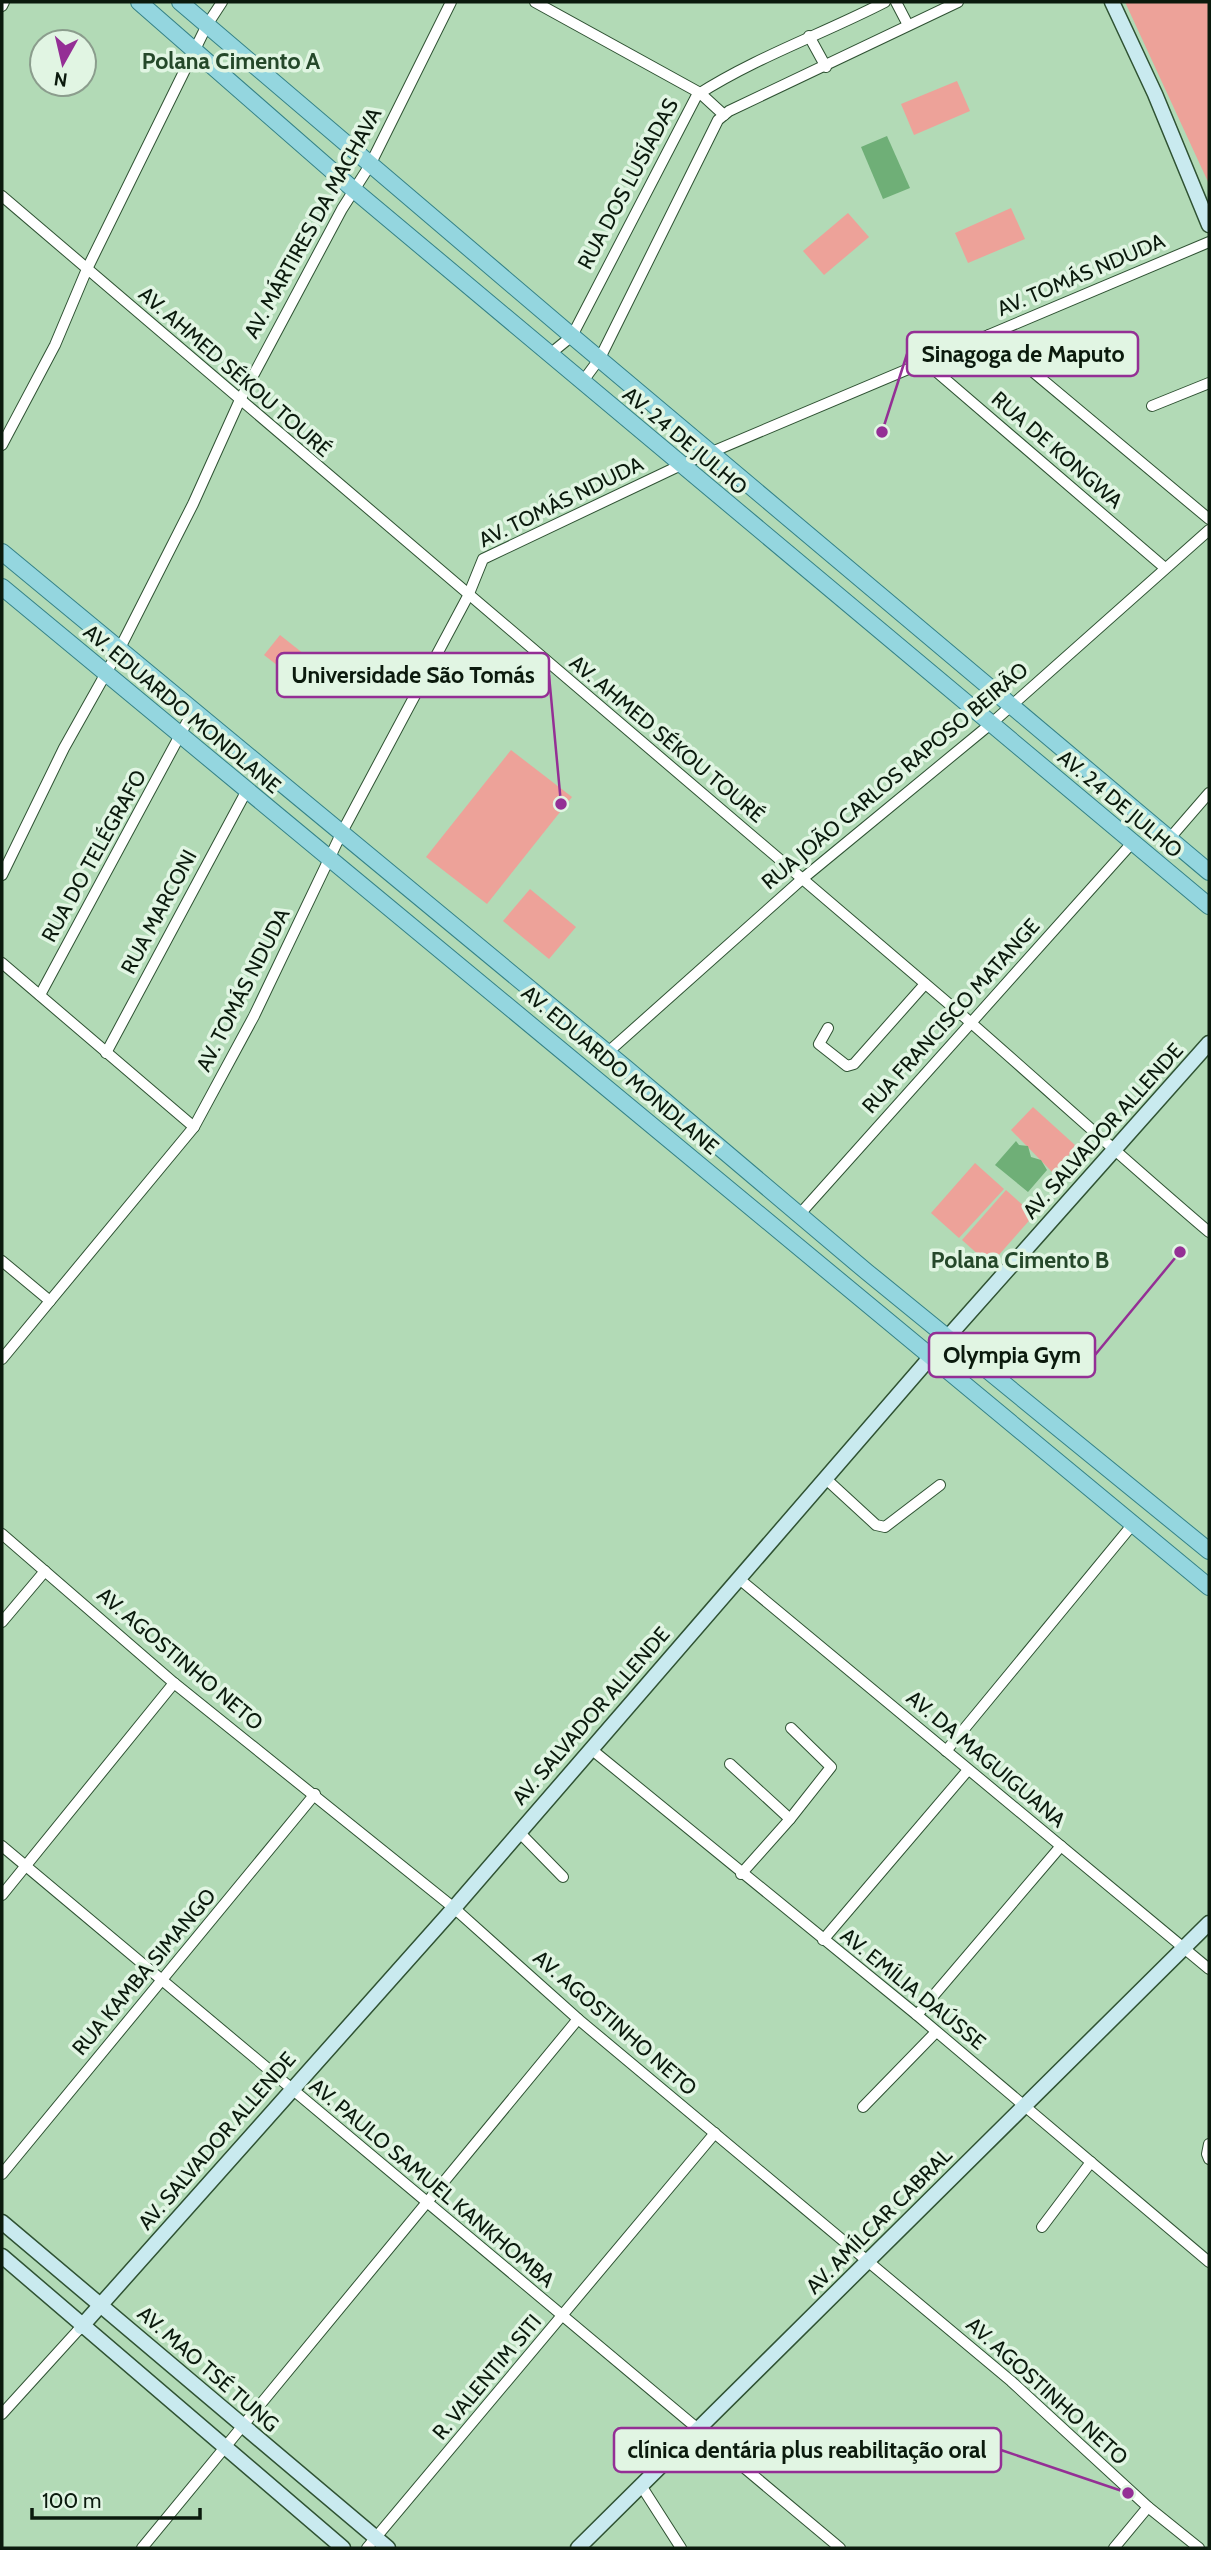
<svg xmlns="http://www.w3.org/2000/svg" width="1211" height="2550" font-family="Cabin,sans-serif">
<rect width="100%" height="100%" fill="#b2dab6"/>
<g fill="#eda299">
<path d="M1125,2H1209V184Z"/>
<path d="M957,81L970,111L914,135L901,104Z"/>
<path d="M1011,208L1025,239L968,263L955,233Z"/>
<path d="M848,213L869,237L824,275L803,251Z"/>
<path d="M280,635L319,666L304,686L264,655Z"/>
<path d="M511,750L572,797L487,904L426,857Z"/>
<path d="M530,889L576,927L549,959L503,921Z"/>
<path d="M1033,1107L1075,1145L1056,1176L1011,1130Z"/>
<path d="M975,1163L1004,1189L959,1238L931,1213Z"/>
<path d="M1006,1190L1034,1215L990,1265L962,1240Z"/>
</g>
<g fill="#6faf77">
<path d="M887,136L910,188L883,199L861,147Z"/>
<path d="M1016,1141L1019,1145L1028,1146L1031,1157L1041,1160L1047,1170L1028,1192L995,1165Z"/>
</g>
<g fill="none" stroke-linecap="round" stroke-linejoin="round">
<defs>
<g id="street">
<path d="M535,2L700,93L724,115"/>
<path d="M896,2L908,25"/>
<path d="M2,6L4,2"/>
<path d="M809,36L826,67"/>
<path d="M2,196C323,473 648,744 969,1021C1049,1091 1128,1163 1209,1232"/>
<path d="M989,335L1209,519"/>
<path d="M550,354L572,336L697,95C756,57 823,34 885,2"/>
<path d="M924,361L1165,568"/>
<path d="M583,381L600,358L718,120L729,111L958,2"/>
<path d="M1152,406L1209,383"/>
<path d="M2,445L55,345L87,269L207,25L222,2"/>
<path d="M1170,838L1209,793"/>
<path d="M2,875L64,748L119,650L193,504L239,402L342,209L370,165L451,2"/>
<path d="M2,963L194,1127"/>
<path d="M40,995L193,711"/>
<path d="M828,1028L819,1044L847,1066L854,1064L925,984"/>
<path d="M106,1053L247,790"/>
<path d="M607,1053L801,880L993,722L1209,530"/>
<path d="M799,1215L1132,843"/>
<path d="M2,1261L50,1301"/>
<path d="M2,1359L194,1127L254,1016L341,834L468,596L483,559L681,465L1209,242"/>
<path d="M826,1479L876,1525L885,1527L940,1485"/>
<path d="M2,1534L174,1683L454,1908L578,2019L1011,2381L1148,2507L1199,2548"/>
<path d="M738,1578L1209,1969"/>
<path d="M2,1622L45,1571"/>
<path d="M591,1749L917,2015L1209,2262"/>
<path d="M946,1751L1133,1524"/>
<path d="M730,1764L790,1819L741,1874"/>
<path d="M790,1819L831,1767L791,1728"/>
<path d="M519,1832L563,1877"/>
<path d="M2,1846L840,2548"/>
<path d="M2,1895L174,1683"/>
<path d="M823,1940L968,1770"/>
<path d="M917,2015L1061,1846"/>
<path d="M863,2107L936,2032"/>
<path d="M1209,2144L1207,2154L1209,2159"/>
<path d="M2,2174L315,1794"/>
<path d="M1042,2227L1091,2162"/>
<path d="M2,2414L81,2327"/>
<path d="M642,2487L681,2548"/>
<path d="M142,2548L578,2019"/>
<path d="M367,2548L715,2133"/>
<path d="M1114,2548L1148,2507"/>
</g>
<g id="secondary">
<path d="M1112,2L1155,94L1209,225"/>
<path d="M2,2222L388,2548"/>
<path d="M2,2256L343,2548"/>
<path d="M81,2327L454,1908L947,1338L1209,1043"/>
<path d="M578,2548L1209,1923"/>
</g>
<g id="primary">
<path d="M139,2L354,190L1209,906"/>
<path d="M180,2L572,336L1209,872"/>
<path d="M2,552L627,1069L867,1272L1209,1551"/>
<path d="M2,587L1209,1587"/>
</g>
</defs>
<use href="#street" stroke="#2f5233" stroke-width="12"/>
<use href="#secondary" stroke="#2f5233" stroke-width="17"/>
<use href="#primary" stroke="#358287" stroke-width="18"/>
<use href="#street" stroke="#fff" stroke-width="10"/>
<use href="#secondary" stroke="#c9eaef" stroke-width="14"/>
<use href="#primary" stroke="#94d6df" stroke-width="16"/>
</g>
<g text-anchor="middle" stroke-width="7" stroke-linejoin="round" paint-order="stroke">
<g font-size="21" fill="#0b1a0d" stroke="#e1f5e3">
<text transform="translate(628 184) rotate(-62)" y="7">RUA DOS LUSÍADAS</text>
<text transform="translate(313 223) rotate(-61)" y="7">AV. MÁRTIRES DA MACHAVA</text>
<text transform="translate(1081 275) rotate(-23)" y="7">AV. TOMÁS NDUDA</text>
<text transform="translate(235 372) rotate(41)" y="7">AV. AHMED SÉKOU TOURÉ</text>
<text transform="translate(685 441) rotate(40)" y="7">AV. 24 DE JULHO</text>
<text transform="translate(1057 450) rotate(41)" y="7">RUA DE KONGWA</text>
<text transform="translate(561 502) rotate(-26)" y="7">AV. TOMÁS NDUDA</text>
<text transform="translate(182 709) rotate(40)" y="7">AV. EDUARDO MONDLANE</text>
<text transform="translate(667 739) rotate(40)" y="7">AV. AHMED SÉKOU TOURÉ</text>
<text transform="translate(895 776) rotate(-40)" y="7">RUA JOÃO CARLOS RAPOSO BEIRÃO</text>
<text transform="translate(1120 804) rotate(40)" y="7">AV. 24 DE JULHO</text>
<text transform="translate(94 856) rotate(-61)" y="7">RUA DO TELÉGRAFO</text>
<text transform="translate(159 912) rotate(-62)" y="7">RUA MARCONI</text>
<text transform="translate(243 990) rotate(-63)" y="7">AV. TOMÁS NDUDA</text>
<text transform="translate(951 1016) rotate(-48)" y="7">RUA FRANCISCO MATANGE</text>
<text transform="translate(620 1070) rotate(40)" y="7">AV. EDUARDO MONDLANE</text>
<text transform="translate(1103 1131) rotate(-48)" y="7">AV. SALVADOR ALLENDE</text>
<text transform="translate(180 1659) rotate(40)" y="7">AV. AGOSTINHO NETO</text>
<text transform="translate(591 1716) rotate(-49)" y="7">AV. SALVADOR ALLENDE</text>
<text transform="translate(986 1759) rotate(40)" y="7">AV. DA MAGUIGUANA</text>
<text transform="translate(144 1972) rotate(-50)" y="7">RUA KAMBA SIMANGO</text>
<text transform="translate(913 1989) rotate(39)" y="7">AV. EMÍLIA DAÚSSE</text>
<text transform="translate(615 2023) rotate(41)" y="7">AV. AGOSTINHO NETO</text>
<text transform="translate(217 2141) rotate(-49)" y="7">AV. SALVADOR ALLENDE</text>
<text transform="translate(432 2183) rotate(40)" y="7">AV. PAULO SAMUEL KANKHOMBA</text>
<text transform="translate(879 2221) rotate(-45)" y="7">AV. AMÍLCAR CABRAL</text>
<text transform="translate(208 2369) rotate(41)" y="7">AV. MAO TSÉ TUNG</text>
<text transform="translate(487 2377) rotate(-50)" y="7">R. VALENTIM SITI</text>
<text transform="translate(1047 2391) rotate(42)" y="7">AV. AGOSTINHO NETO</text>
</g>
<g font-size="23" font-weight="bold" fill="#25482a" stroke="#e1f5e3">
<text x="231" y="69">Polana Cimento A</text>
<text x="1020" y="1268">Polana Cimento B</text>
</g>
</g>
<path fill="none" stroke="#942f95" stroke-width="2.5" d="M882 432L907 354M561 804L549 675M1180 1252L1095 1355M1128 2493L1001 2450"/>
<g fill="#942f95" stroke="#e1f5e3" stroke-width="2.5">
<circle cx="882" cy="432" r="7"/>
<circle cx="561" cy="804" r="7"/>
<circle cx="1180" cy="1252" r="7"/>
<circle cx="1128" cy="2493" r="7"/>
</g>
<g fill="#e1f5e3" stroke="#942f95" stroke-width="2.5">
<rect x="907" y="332" width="231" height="44" rx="7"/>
<rect x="277" y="653" width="272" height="44" rx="7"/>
<rect x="929" y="1333" width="166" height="44" rx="7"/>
<rect x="614" y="2428" width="387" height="44" rx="7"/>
</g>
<g font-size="23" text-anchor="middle" font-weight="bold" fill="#0b1a0d">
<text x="1023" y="362">Sinagoga de Maputo</text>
<text x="413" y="683">Universidade São Tomás</text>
<text x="1012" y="1363">Olympia Gym</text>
<text x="807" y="2458">clínica dentária plus reabilitação oral</text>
</g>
<rect width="1211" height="2550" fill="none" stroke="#0b1a0d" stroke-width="7"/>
<g transform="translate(63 63) rotate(188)"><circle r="33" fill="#e1f5e3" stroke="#8b9d8d" stroke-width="2"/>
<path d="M0-5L12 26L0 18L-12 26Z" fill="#942f95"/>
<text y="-10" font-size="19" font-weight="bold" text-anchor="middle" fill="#0b1a0d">N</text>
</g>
<path d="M32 2508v10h168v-10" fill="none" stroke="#0b1a0d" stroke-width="3.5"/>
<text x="42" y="2508" font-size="21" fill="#0b1a0d" stroke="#e1f5e3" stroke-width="5" paint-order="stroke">100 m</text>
</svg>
